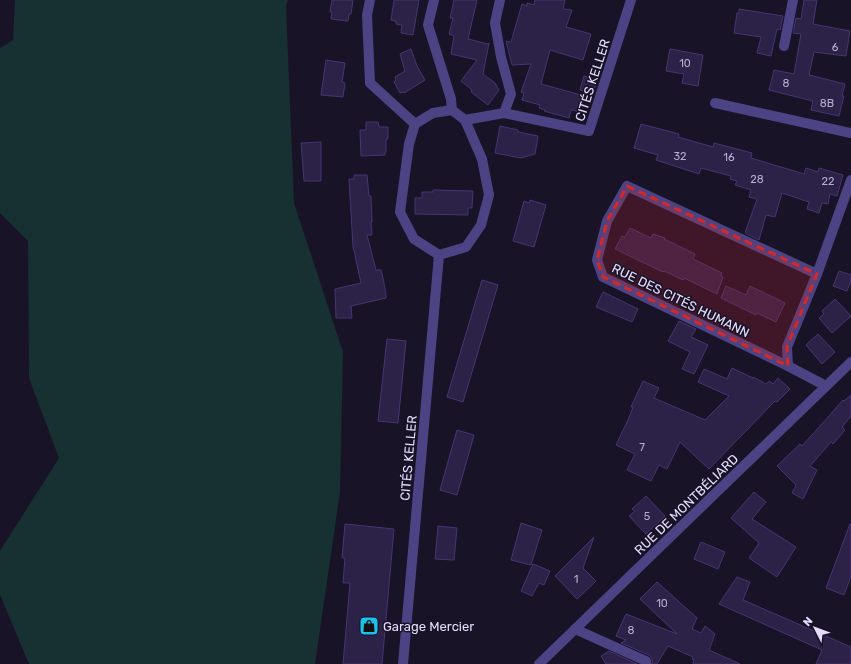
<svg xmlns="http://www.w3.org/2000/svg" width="851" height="664" font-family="Rubik,sans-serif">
<rect width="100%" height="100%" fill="#191328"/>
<path fill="#173032" d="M15,0H288L286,6L294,203L343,352L340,492L315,664H29L0,595V551L59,458L29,378L28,241L0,213V48L13,40Z"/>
<g fill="#2c2147" stroke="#473571">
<path d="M332,0H353L351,14H349L348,21L331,19L332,12H330Z"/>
<path d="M394,0H419L413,35L401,33L402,25L396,24V21L391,20Z"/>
<path d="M454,0H477L468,39L488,44L489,43L483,74L495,83L499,90L488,105L471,92L472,90L461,81L477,60L451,54L454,36L449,34L453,18H450Z"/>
<path d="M535,0H565L563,9L572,10L566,27L591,34L583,60L550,50L541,84L581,95L577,111L571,110L569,118L544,111L545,110L539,108L540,105L522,100L524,93L521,92L531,64L512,65L506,41L511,42L522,4L527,6V3L534,5Z"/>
<path d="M804,0H817L813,24L850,31L846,56L814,52L809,75L845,84L842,96H844L839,116L811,110L813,101L769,90L774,70L794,74L801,34L793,33L796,18L801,19Z"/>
<path d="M739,9L783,16L780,30L777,29L771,56L757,53L761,37L734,33L737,13H739Z"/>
<path d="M411,49L417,66L425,80L404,93L403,92L400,93L394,82L396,80L395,77L405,71L400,54Z"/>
<path d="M670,49L703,55L698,86L682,83L684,74L666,71Z"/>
<path d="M326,60L345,63L342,82L345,83L343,97L321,95Z"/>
<path d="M584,76L597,80L593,94L580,90Z"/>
<path d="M366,122H378L379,127H388V139H386V152H385V155L361,156L360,130H366Z"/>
<path d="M641,124L679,134L678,137L713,147L714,143L752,153L751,158L804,174L806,168L818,172L819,168L843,175L837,196L830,194L828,204L822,203L819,213L807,209L809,202L782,193L775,217L766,215L759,240L745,233L757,199L749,197L751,190L735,185L737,181L730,179L731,176L701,168L699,174L656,160L658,155L634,148Z"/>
<path d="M500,126L518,130V132L538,136L535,154L521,158L495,153Z"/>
<path d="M321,142V181H304L301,143Z"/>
<path d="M354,175H367L369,196H371L372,222H371L372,235H367L376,270H381L382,273L386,294V298L351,306L352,318H336L335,289L361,283L353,246L349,179H354Z"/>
<path d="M433,190L473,191L472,208H468V215L415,214V198H422V192H433Z"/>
<path d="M530,200L546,205L534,247L513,241L524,201L529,203Z"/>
<path d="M630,228L651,238L653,234L665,238L664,239L695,254L693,259L722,273L721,276L723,277L717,294L684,278L683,280L664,271L663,272L615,249L622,236L625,237Z"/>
<path d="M839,271L851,275V281L847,291L833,286Z"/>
<path d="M482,280L498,285L463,402L447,397Z"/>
<path d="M726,286L746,295L750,286L785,303L776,322L757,313L756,315L721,298Z"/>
<path d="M603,292L638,309L632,322L596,307Z"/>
<path d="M835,299L851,316L832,333L819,318L824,314L822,311Z"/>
<path d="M679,321L696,329L691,337L708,345L694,374L682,369L690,352L668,341Z"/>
<path d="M818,334L835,352L822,364L806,345Z"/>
<path d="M387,339L406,341L398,423L378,421Z"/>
<path d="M732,368L753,378V377L766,384L770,381L773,384L778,378L790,389L777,402L775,401L709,469L680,442L667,469L659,465L651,481L627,470L635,454L616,445L628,420L633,407H631L643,381L659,388L654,398L705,420L729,396L698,382L704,369L727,379Z"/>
<path d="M851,395V416L842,427L845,430L833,444L831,442L810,466L817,470L803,499L792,493L796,485L777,466L799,445L800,444L802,446L829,416L843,400L844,401Z"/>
<path d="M457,430L474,435L457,495L440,490Z"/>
<path d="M754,492L766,502L752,519L796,547L777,577L749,558L759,543L731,518Z"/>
<path d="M646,496L665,516L646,534L629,516L635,511L632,509Z"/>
<path d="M521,523L542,530L531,565L511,560Z"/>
<path d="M345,524L394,529L382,664H343L350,583H343L345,558H342Z"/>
<path d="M850,524H851V576L844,595L826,588Z"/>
<path d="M438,526L457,528L454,560L435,559Z"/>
<path d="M594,537L583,568L596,581L577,599L555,576Z"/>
<path d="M701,542L725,552L718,569L694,559Z"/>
<path d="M533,564L550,571L544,585L539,583L532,596L521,591Z"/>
<path d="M737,577L750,582L743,600L851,647V664H816L822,650L719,604Z"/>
<path d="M657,582L697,618L692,629L701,633L705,626L715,634L709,650L740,664H693L694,660L692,659L693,657L668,646L657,664H652V658L649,655L621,643L626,640L616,636L626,614L677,634L640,599Z"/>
<path d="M609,651L637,664H606L601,656Z"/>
</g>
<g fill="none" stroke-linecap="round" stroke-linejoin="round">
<g stroke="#4b4383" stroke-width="10">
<path d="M370,0L367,15L370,83L415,124"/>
<path d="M784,46L793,0"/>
<path d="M715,103L851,133"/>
<path d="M504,113L589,131L631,0"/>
<path d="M465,120L504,113L511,94L501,57L495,23L500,0"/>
<path d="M439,255L414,239L400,212L409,144L415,124L433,113L452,110"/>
<path d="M817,274L627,186L607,221L597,260L603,277L788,366L826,386"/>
<path d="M788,366L787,347L817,274L851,180"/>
<path d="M575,629L646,661V664"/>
<path d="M403,664L439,255L466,247L481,225L489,195L482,159L465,120L452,110L451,99L428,25L434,0"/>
</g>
<path stroke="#4b4383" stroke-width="10" d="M539,664L851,362"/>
</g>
<path fill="#d62828" fill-opacity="0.2" stroke="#d62828" stroke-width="3" stroke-dasharray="8 5" stroke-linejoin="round" d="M627,186L817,274L787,347L788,366L603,277L597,260L607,221Z"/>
<defs>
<symbol id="shop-square" viewBox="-11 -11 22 22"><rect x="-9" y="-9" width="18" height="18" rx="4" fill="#1cc2ea" stroke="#191328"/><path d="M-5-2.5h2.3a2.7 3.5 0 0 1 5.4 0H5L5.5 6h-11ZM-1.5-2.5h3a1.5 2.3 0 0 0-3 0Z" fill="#111"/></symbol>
</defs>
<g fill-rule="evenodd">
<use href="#shop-square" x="358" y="615" width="22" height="22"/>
</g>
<g text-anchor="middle" stroke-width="3" stroke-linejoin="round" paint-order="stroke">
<g font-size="11" fill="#b6aecf">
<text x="835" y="51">6</text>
<text x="685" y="67">10</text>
<text x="786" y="87">8</text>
<text x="827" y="107">8B</text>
<text x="680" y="160">32</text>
<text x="729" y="161">16</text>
<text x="757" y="183">28</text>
<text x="828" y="185">22</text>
<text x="642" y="451">7</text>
<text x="647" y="520">5</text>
<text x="576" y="583">1</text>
<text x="662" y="607">10</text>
<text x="631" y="634">8</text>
</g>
<g font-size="13" fill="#e4ddfc" stroke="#191328">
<text transform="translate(592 80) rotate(-72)" y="5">CITÉS KELLER</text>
<text transform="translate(681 300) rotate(26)" y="5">RUE DES CITÉS HUMANN</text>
<text transform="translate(408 458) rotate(-85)" y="5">CITÉS KELLER</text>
<text transform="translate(686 504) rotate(-44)" y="5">RUE DE MONTBÉLIARD</text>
</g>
<g font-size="13" fill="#e4ddfc" stroke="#191328" text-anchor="start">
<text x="383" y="631">Garage Mercier</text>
</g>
</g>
<g transform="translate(815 628) rotate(312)" stroke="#191328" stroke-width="3" paint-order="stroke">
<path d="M0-3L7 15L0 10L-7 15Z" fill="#e4ddfc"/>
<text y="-6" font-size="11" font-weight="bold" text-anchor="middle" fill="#e4ddfc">N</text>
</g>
</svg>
